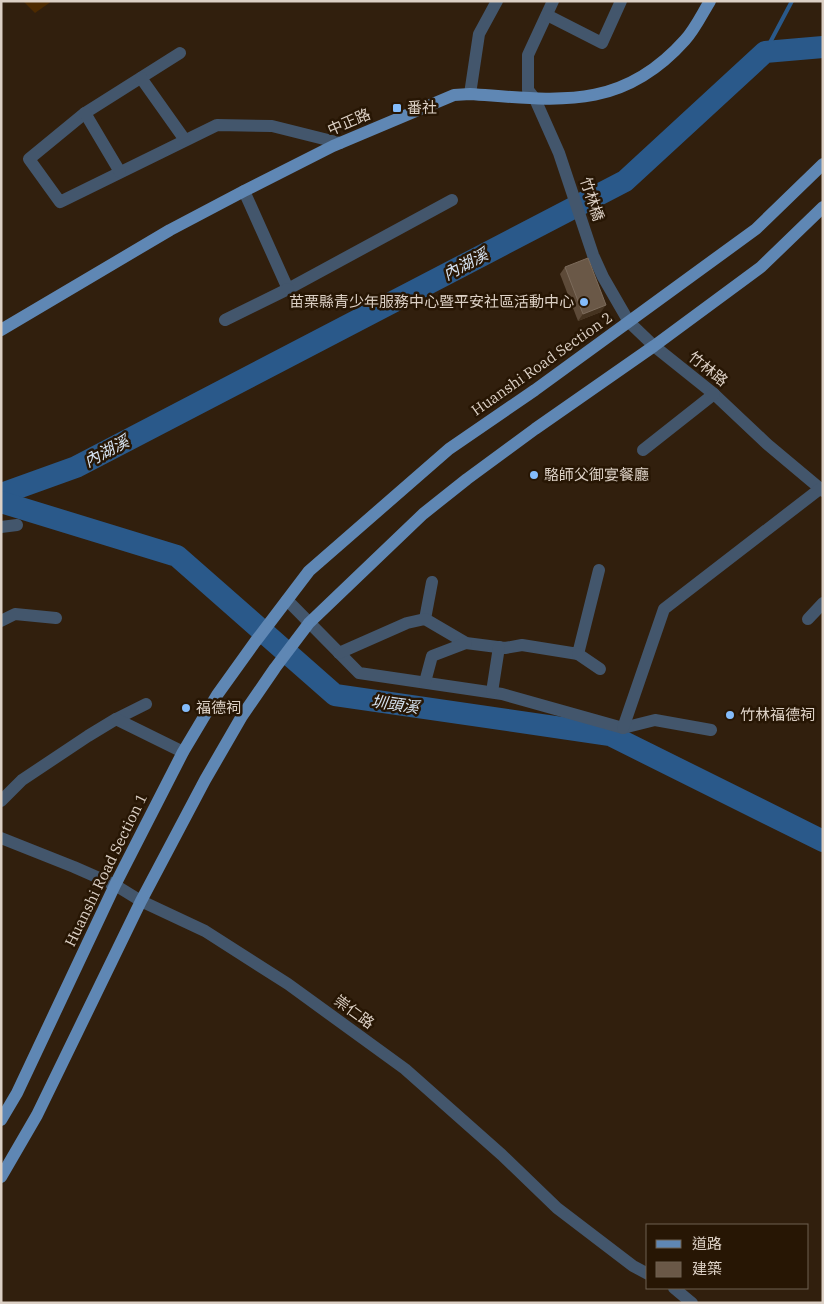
<svg xmlns="http://www.w3.org/2000/svg" width="824" height="1304" font-family="'IBM Plex Serif','Noto Sans TC',serif">
<rect width="100%" height="100%" fill="#311f0d"/>
<path fill="#4d2a00" d="M23,1H52L35,13Z"/>
<g fill="none" stroke-linecap="round" stroke-linejoin="round">
<path stroke="#2a598a" stroke-width="4" d="M765,52L792,1"/>
<g stroke="#2a598a" stroke-width="22">
<path d="M1,494L76,467L625,181L765,52L823,47"/>
<path d="M1,502L177,556L335,695L610,735L823,841"/>
</g>
<g stroke="#43566c" stroke-width="12">
<path d="M553,1L528,55V90L535,99L559,153L593,255L603,277L629,322L654,346L714,394L767,444L823,491"/>
<path d="M547,15L602,43L621,1"/>
<path d="M180,53L85,113L29,159L60,202L217,125L272,126L340,143"/>
<path d="M141,78L185,140"/>
<path d="M470,94L479,34L497,1"/>
<path d="M85,113L120,172"/>
<path d="M244,191L288,289L452,200"/>
<path d="M225,320L288,289"/>
<path d="M643,450L714,394"/>
<path d="M1,527L17,525"/>
<path d="M287,600L359,673L502,694L623,728L655,720L711,730"/>
<path d="M425,619L432,582"/>
<path d="M808,619L823,603"/>
<path d="M1,621L15,614L56,618"/>
<path d="M339,653L407,623L425,619L466,643L505,648L522,645L578,654L599,570"/>
<path d="M578,654L600,669"/>
<path d="M425,682L432,656L466,643"/>
<path d="M492,692L499,647"/>
<path d="M116,719L146,704"/>
<path d="M623,728L664,609L821,488"/>
<path d="M1,801L22,780L88,736L116,719L183,752"/>
<path d="M1,838L74,867L115,885L141,901L205,931L288,984L405,1069L502,1155L557,1208L633,1266L648,1274"/>
<path d="M674,1288L692,1303"/>
</g>
<g stroke="#5f87b4" stroke-width="12">
<path d="M1,330L170,230L244,191L333,146L454,95L470,94C557,100 621,112 685,40C695,29 702,14 710,1"/>
<path d="M1,1120L17,1093L115,885L183,752L217,695L255,642L309,571L449,449L535,390L756,229L823,164"/>
<path d="M1,1177L37,1115L141,901L205,780L242,716L275,668L309,623L423,514L467,479L535,429L654,346L761,267L823,207"/>
</g>
</g>
<path fill="#5d4a38" d="M565,267L601,312L578,321L560,274Z"/>
<path fill="#453320" d="M606,305L601,312L578,321L583,314Z"/>
<path fill="#6a5847" stroke="#7c6b5b" d="M588,258L606,305L583,314L565,267Z"/>
<g fill="#84bcfb" stroke="#271604" stroke-width="2">
<rect x="392" y="103" width="10" height="10" rx="2.5"/>
<circle cx="584" cy="302" r="5"/>
<circle cx="534" cy="475" r="5"/>
<circle cx="186" cy="708" r="5"/>
<circle cx="730" cy="715" r="5"/>
</g>
<g text-anchor="middle" stroke-width="5" stroke-linejoin="round" paint-order="stroke">
<g font-size="15" fill="#dcd0c5" stroke="#271604" text-anchor="start">
<text x="407" y="113">番社</text>
<text x="574" y="307" text-anchor="end">苗栗縣青少年服務中心暨平安社區活動中心</text>
<text x="544" y="480">駱師父御宴餐廳</text>
<text x="196" y="713">福德祠</text>
<text x="740" y="720">竹林福德祠</text>
</g>
<g font-size="15" fill="#dcd0c5" stroke="#271604">
<text transform="translate(349 122) rotate(-23)" y="5">中正路</text>
<text transform="translate(592 199) rotate(72)" y="5">竹林橋</text>
<text transform="translate(542 364) rotate(-35)" y="5">Huanshi Road Section 2</text>
<text transform="translate(708 369) rotate(39)" y="5">竹林路</text>
<text transform="translate(106 870) rotate(-64)" y="5">Huanshi Road Section 1</text>
<text transform="translate(354 1012) rotate(36)" y="5">崇仁路</text>
</g>
<g font-size="16" font-style="italic" fill="#d6e3f2" stroke="#271604">
<text transform="translate(465 264) rotate(-28)" y="6">內湖溪</text>
<text transform="translate(106 451) rotate(-28)" y="6">內湖溪</text>
<text transform="translate(395 704) rotate(8)" y="6">圳頭溪</text>
</g>
</g>
<rect width="824" height="1304" fill="none" stroke="#dcd0c5" stroke-width="5"/>
<rect x="646" y="1224" width="162" height="65" fill="#271604" stroke="#6f6051"/>
<rect x="656" y="1240" width="25" height="8" fill="#5f87b4" stroke="#6f6051"/>
<text x="692" y="1249" font-size="15" fill="#dcd0c5">道路</text>
<rect x="656" y="1262" width="25" height="15" fill="#6a5847" stroke="#6f6051"/>
<text x="692" y="1274" font-size="15" fill="#dcd0c5">建築</text>
</svg>
